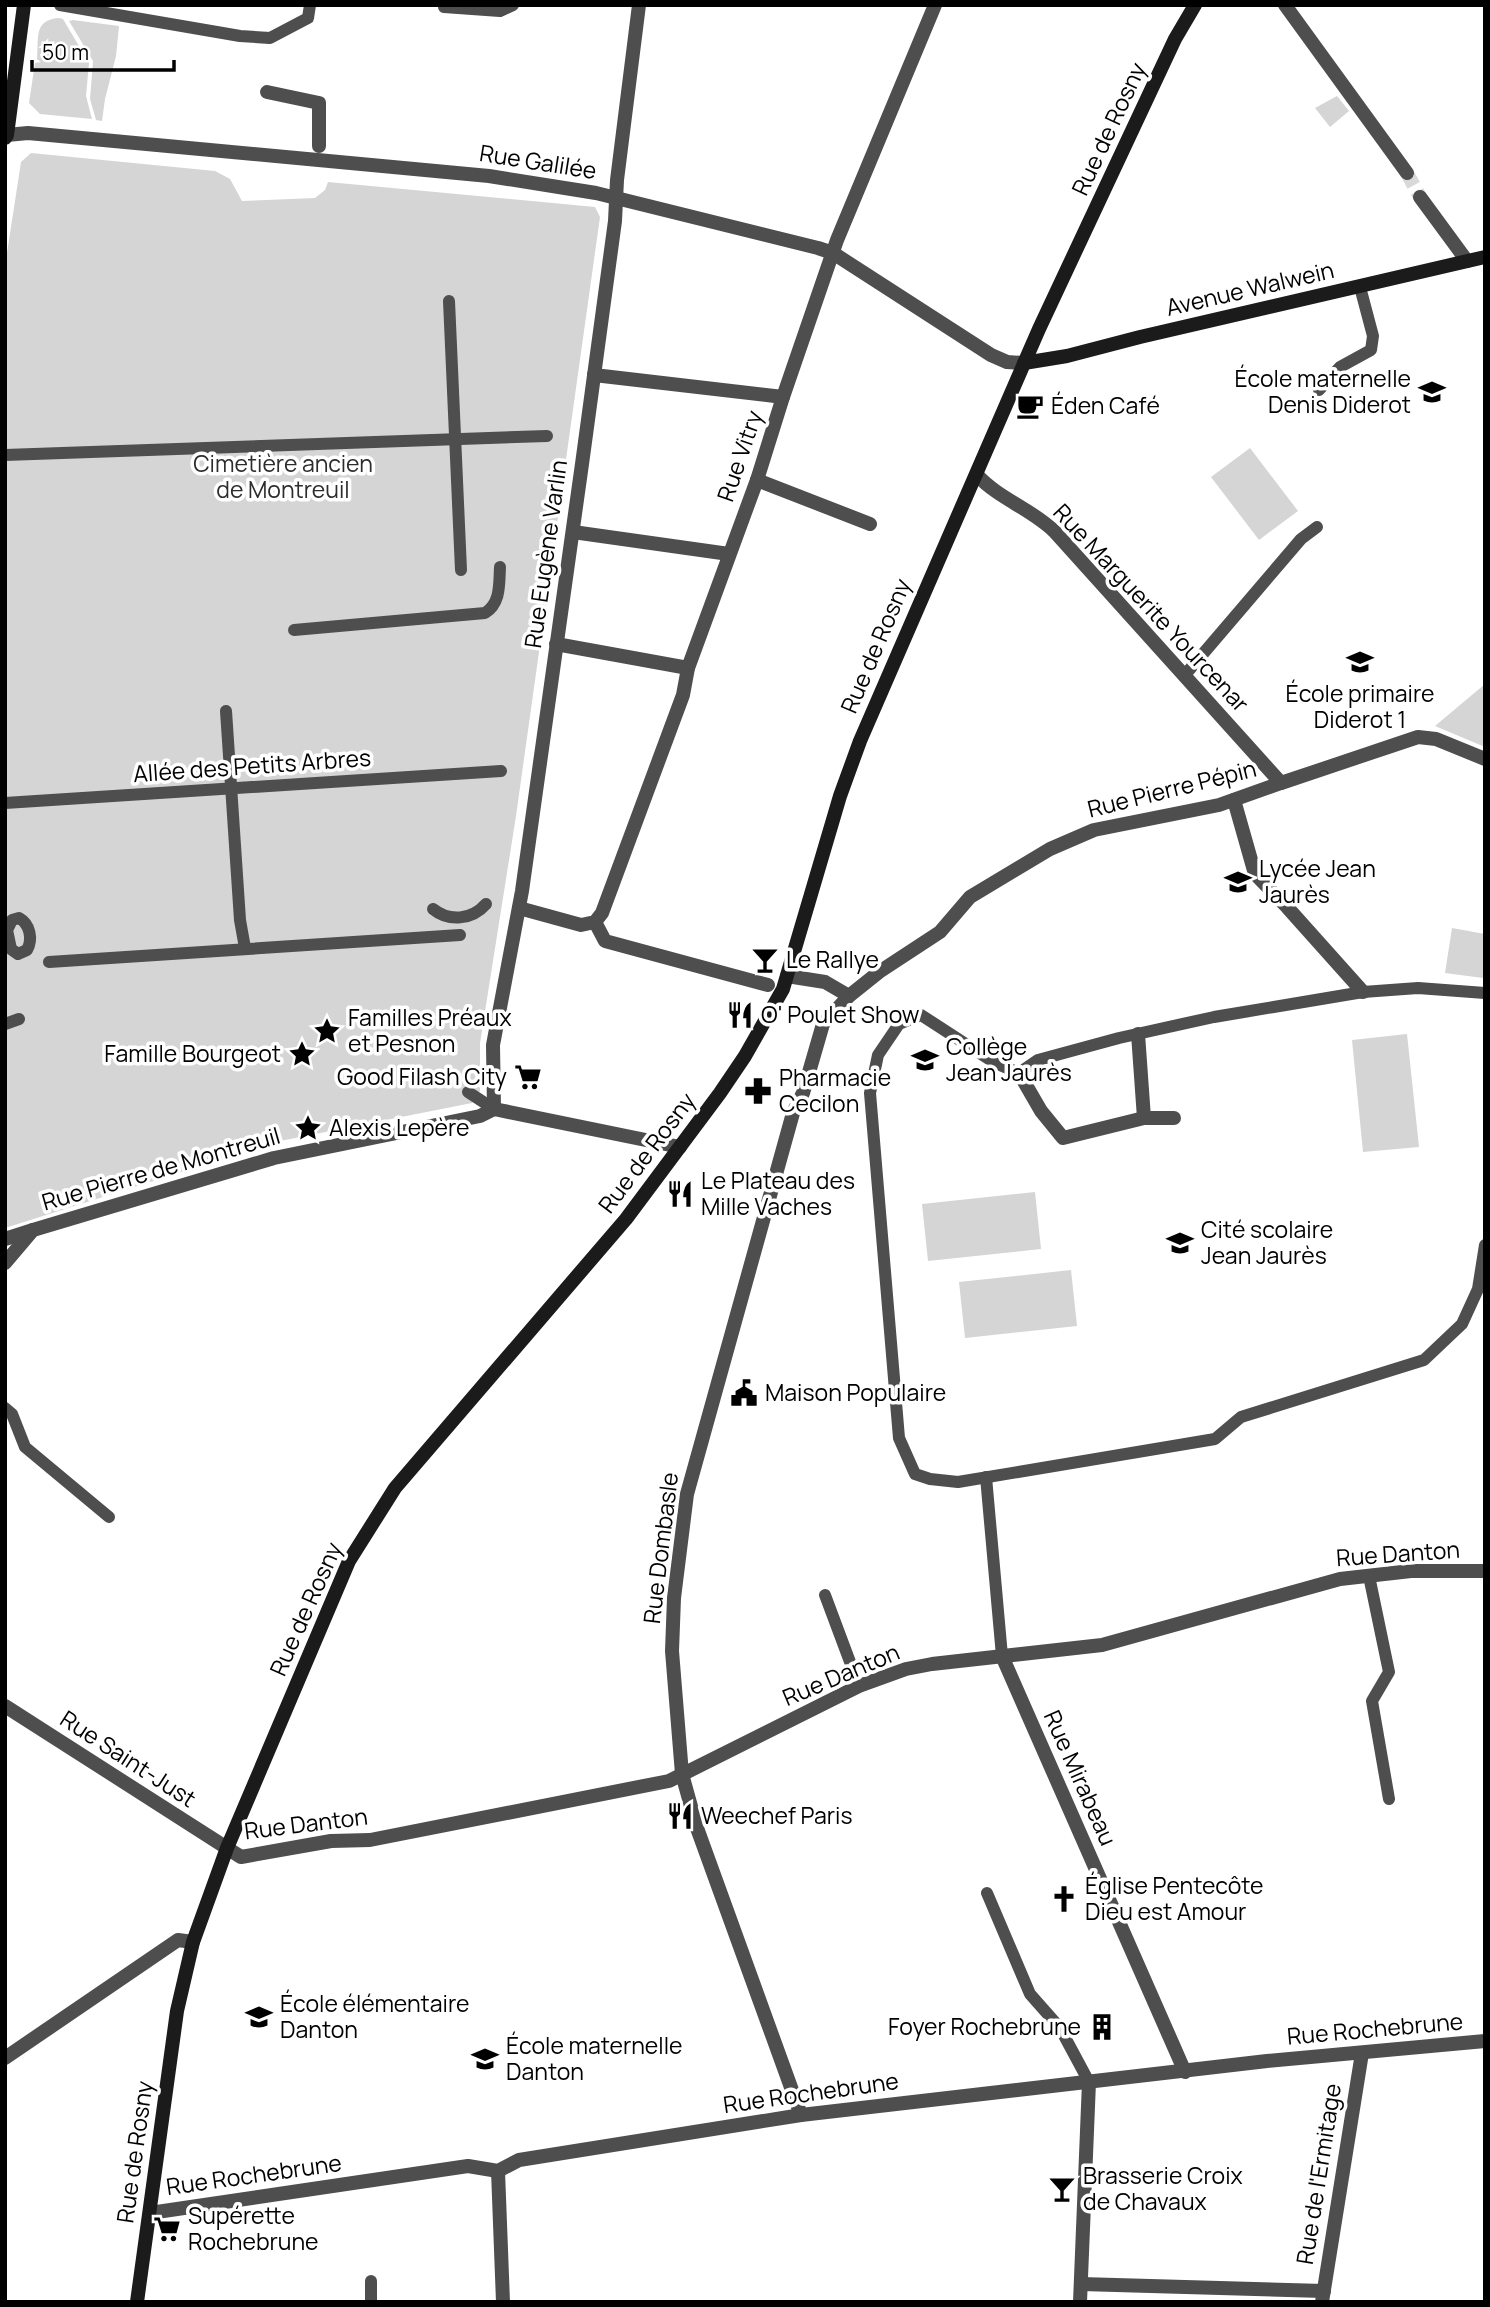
<svg xmlns="http://www.w3.org/2000/svg" width="1490" height="2307" font-family="Manrope,sans-serif">
<rect width="100%" height="100%" fill="#fff"/>
<g fill="#d5d5d5">
<path d="M59,18L63,19L89,63L86,96L92,119L40,114L29,103L35,63L41,62L37,59C39,38 33,20 59,18Z"/>
<path d="M73,20L119,26L116,56L105,99L102,121L96,120L90,99L93,61L69,21Z"/>
<path d="M1337,96L1349,111L1330,127L1315,108Z"/>
<path d="M31,153L215,171L230,179L242,201L315,198L325,190L328,182L595,207L600,217L516,816L480,1043V1091L472,1103L280,1141L5,1228V266L21,162Z"/>
<path d="M1250,448L1298,511L1259,540L1211,477Z"/>
<path d="M1485,684V747L1435,726Z"/>
<path d="M1452,928L1485,934L1483,978L1445,973Z"/>
<path d="M1407,1034L1419,1147L1363,1152L1352,1040Z"/>
<path d="M1035,1192L1041,1249L928,1261L922,1204Z"/>
<path d="M1071,1270L1077,1326L965,1338L959,1282Z"/>
</g>
<g fill="none" stroke-linecap="round" stroke-linejoin="round">
<path stroke="#d9d9d9" stroke-width="14" stroke-dasharray="14 7" stroke-linecap="butt" d="M1407,173L1420,197"/>
<g stroke="#4e4e4e" stroke-width="12">
<path d="M60,5L240,36L270,38L308,18L310,5"/>
<path d="M444,7L500,11L513,5"/>
<path d="M449,301L461,570"/>
<path d="M1319,390L1340,367L1371,350L1373,336L1360,287"/>
<path d="M5,455L547,436"/>
<path d="M294,630L485,613C501,603 499,584 500,567"/>
<path d="M1184,676L1301,539L1317,527"/>
<path d="M226,711L240,920L245,948"/>
<path d="M5,803L501,771"/>
<path d="M433,909C449,922 472,920 486,904"/>
<path d="M19,918C30,924 33,939 27,950L18,954L11,949L7,930L12,920Z"/>
<path d="M49,962L460,935"/>
<path d="M1485,993L1418,988L1363,992L1214,1017L1119,1038L1038,1060L1019,1073L995,1063L921,1015L899,1024L878,1055L870,1093L899,1438L915,1474L930,1479L958,1482L1215,1439L1241,1417L1424,1360L1462,1324L1478,1289L1485,1245"/>
<path d="M5,1024L19,1019"/>
<path d="M468,1092L494,1109"/>
<path d="M5,1408L12,1414L25,1447L109,1517"/>
<path d="M986,1477L1002,1656"/>
<path d="M1369,1576L1389,1672L1372,1701L1389,1799"/>
<path d="M825,1595L859,1686"/>
<path d="M987,1893L1030,1994L1060,2028L1089,2082"/>
<path d="M371,2302V2281"/>
</g>
<g stroke="#4e4e4e" stroke-width="14">
<path d="M1285,5L1407,173"/>
<path d="M267,92L319,103V146"/>
<path d="M1420,197L1467,261"/>
<path d="M1281,783L1418,737L1436,739L1485,759"/>
<path d="M595,922L605,941L768,985"/>
<path d="M5,1239L33,1230"/>
</g>
<g stroke="#4e4e4e" stroke-width="14">
<path d="M7,135L28,133L489,176L596,193L818,248L833,253L991,355L1007,362L1024,363"/>
<path d="M594,375L783,397"/>
<path d="M757,480L870,524"/>
<path d="M573,532L729,554"/>
<path d="M556,644L688,668"/>
<path d="M1234,800L1255,874L1287,907L1363,992"/>
<path d="M519,908L581,925L595,922L602,913L683,695L688,668L757,480L783,397L837,240L935,5"/>
<path d="M787,976L825,982L849,996"/>
<path d="M1138,1034L1144,1118"/>
<path d="M1019,1073L1041,1111L1063,1138L1144,1118H1174"/>
<path d="M494,1109L493,1045L522,891L582,464L615,221L617,180L639,5"/>
<path d="M5,1263L33,1230L274,1158L480,1116L494,1109L680,1147"/>
<path d="M1002,1656L1185,2072"/>
<path d="M5,1706L241,1857L331,1841L370,1840L669,1781L859,1686L906,1669L932,1664L1102,1645L1340,1579L1411,1571H1485"/>
<path d="M5,2058L178,1940L193,1942"/>
<path d="M801,2115L697,1828L682,1774L672,1651L674,1598L687,1494L793,1113L803,1093L823,1024L849,996L879,972L940,932L970,897L1050,849L1094,830L1219,805L1281,783L1055,532C1032,509 999,499 977,475"/>
<path d="M498,2171L503,2302"/>
<path d="M150,2213L468,2166L498,2171L519,2160L801,2115L1267,2061L1485,2041"/>
<path d="M1081,2284L1324,2291"/>
<path d="M1080,2302L1089,2082"/>
<path d="M1322,2302L1362,2053"/>
</g>
<g stroke="#1b1b1b" stroke-width="14">
<path d="M5,138L7,135L24,5"/>
<path d="M1024,363L1067,356L1140,337L1485,257"/>
<path d="M137,2302L177,2011L193,1942L227,1848L349,1561L395,1488L626,1219L720,1093L745,1056L783,989L840,796L860,741L1039,329L1175,39L1195,5"/>
</g>
</g>
<defs>
<symbol id="school-bare" viewBox="-9 -9 18 18"><path d="M0-5L7-2L0 1L-7-2ZM-4 1L0 2.5L4 1V4Q0 6-4 4Z" fill="#000" stroke="#fff" stroke-width="2.5" paint-order="stroke"/></symbol>
<symbol id="cafe-bare" viewBox="-9 -9 18 18"><path d="M-5.5-4.5H6V0H3Q3 3.5 0 3.5H-2.5Q-5.5 3.5-5.5 0ZM3-3.2v2h1.7v-2ZM-6 4.5H4V6H-6Z" fill="#000" stroke="#fff" stroke-width="2.5" paint-order="stroke"/></symbol>
<symbol id="bar-bare" viewBox="-9 -9 18 18"><path d="M-6-5H6L.8 .8V4.5H3.5V6h-7V4.5H-.8V.8Z" fill="#000" stroke="#fff" stroke-width="2.5" paint-order="stroke"/></symbol>
<symbol id="restaurant-bare" viewBox="-9 -9 18 18"><path d="M-5-6h1v4h1v-4h1v4h1v-4h1v5L-1.5 .5V6h-2V.5L-5-1ZM5-6V6H3V1.5H1.5Q1.5-4 5-6Z" fill="#000" stroke="#fff" stroke-width="2.5" paint-order="stroke"/></symbol>
<symbol id="sight-bare" viewBox="-9 -9 18 18"><path d="M0-6L1.8-2.2L6-1.7L2.9 1.2L3.7 5.4L0 3.3L-3.7 5.4L-2.9 1.2L-6-1.7L-1.8-2.2Z" fill="#000" stroke="#fff" stroke-width="2.5" paint-order="stroke"/></symbol>
<symbol id="supermarket-bare" viewBox="-9 -9 18 18"><path d="M-6-5.5h2.5l.6 2H6L4.5 2H-2.5L-4.4-4H-6ZM-1.5 3.2a1.3 1.3 0 1 0 .1 0ZM3 3.2a1.3 1.3 0 1 0 .1 0Z" fill="#000" stroke="#fff" stroke-width="2.5" paint-order="stroke"/></symbol>
<symbol id="pharmacy-bare" viewBox="-9 -9 18 18"><path d="M-2-6h4v4h4v4h-4v4h-4v-4h-4v-4h4Z" fill="#000" stroke="#fff" stroke-width="2.5" paint-order="stroke"/></symbol>
<symbol id="civic-bare" viewBox="-9 -9 18 18"><path d="M-.6-6.5H3V-4.5H.6V-3L4-1V1h2V6H-6V1h2V-1L-.6-3ZM-1.2 2.5V6h2.4V2.5Z" fill="#000" stroke="#fff" stroke-width="2.5" paint-order="stroke"/></symbol>
<symbol id="church-bare" viewBox="-9 -9 18 18"><path d="M-1.2-6h2.4v3.5h3.3v2.4h-3.3V6h-2.4V-.1h-3.3v-2.4h3.3Z" fill="#000" stroke="#fff" stroke-width="2.5" paint-order="stroke"/></symbol>
<symbol id="building-bare" viewBox="-9 -9 18 18"><path d="M-4-6H4V6H1V3H-1V6H-4ZM-2.5-4.3h1.7v1.8h-1.7ZM.8-4.3h1.7v1.8H.8ZM-2.5-1h1.7V.8h-1.7ZM.8-1h1.7V.8H.8Z" fill="#000" stroke="#fff" stroke-width="2.5" paint-order="stroke"/></symbol>
</defs>
<g fill-rule="evenodd">
<use href="#school-bare" x="1413" y="373" width="38" height="38"/>
<use href="#cafe-bare" x="1011" y="387" width="38" height="38"/>
<use href="#school-bare" x="1341" y="643" width="38" height="38"/>
<use href="#school-bare" x="1219" y="863" width="38" height="38"/>
<use href="#bar-bare" x="746" y="941" width="38" height="38"/>
<use href="#restaurant-bare" x="721" y="996" width="38" height="38"/>
<use href="#sight-bare" x="308" y="1012" width="38" height="38"/>
<use href="#sight-bare" x="283" y="1035" width="38" height="38"/>
<use href="#school-bare" x="906" y="1041" width="38" height="38"/>
<use href="#supermarket-bare" x="509" y="1058" width="38" height="38"/>
<use href="#pharmacy-bare" x="739" y="1072" width="38" height="38"/>
<use href="#sight-bare" x="289" y="1109" width="38" height="38"/>
<use href="#restaurant-bare" x="661" y="1175" width="38" height="38"/>
<use href="#school-bare" x="1161" y="1224" width="38" height="38"/>
<use href="#civic-bare" x="725" y="1374" width="38" height="38"/>
<use href="#restaurant-bare" x="661" y="1797" width="38" height="38"/>
<use href="#church-bare" x="1045" y="1880" width="38" height="38"/>
<use href="#school-bare" x="240" y="1998" width="38" height="38"/>
<use href="#building-bare" x="1083" y="2008" width="38" height="38"/>
<use href="#school-bare" x="466" y="2040" width="38" height="38"/>
<use href="#bar-bare" x="1043" y="2170" width="38" height="38"/>
<use href="#supermarket-bare" x="148" y="2210" width="38" height="38"/>
</g>
<g text-anchor="middle" stroke-width="7" stroke-linejoin="round" paint-order="stroke">
<g font-size="23" fill="#000" stroke="#fff">
<text transform="translate(1109 129) rotate(-65)" y="8">Rue de Rosny</text>
<text transform="translate(538 162) rotate(9)" y="8">Rue Galilée</text>
<text transform="translate(1250 289) rotate(-13)" y="8">Avenue Walwein</text>
<text transform="translate(740 456) rotate(-71)" y="8">Rue Vitry</text>
<text transform="translate(546 554) rotate(-82)" y="8">Rue Eugène Varlin</text>
<text transform="translate(1151 608) rotate(47)" y="8">Rue Marguerite Yourcenar</text>
<text transform="translate(876 646) rotate(-67)" y="8">Rue de Rosny</text>
<text transform="translate(252 766) rotate(-4)" y="8">Allée des Petits Arbres</text>
<text transform="translate(1172 789) rotate(-14)" y="8">Rue Pierre Pépin</text>
<text transform="translate(647 1153) rotate(-53)" y="8">Rue de Rosny</text>
<text transform="translate(161 1169) rotate(-16)" y="8">Rue Pierre de Montreuil</text>
<text transform="translate(661 1548) rotate(-83)" y="8">Rue Dombasle</text>
<text transform="translate(1398 1554) rotate(-4)" y="8">Rue Danton</text>
<text transform="translate(306 1609) rotate(-66)" y="8">Rue de Rosny</text>
<text transform="translate(841 1675) rotate(-23)" y="8">Rue Danton</text>
<text transform="translate(128 1759) rotate(33)" y="8">Rue Saint-Just</text>
<text transform="translate(1080 1778) rotate(66)" y="8">Rue Mirabeau</text>
<text transform="translate(306 1824) rotate(-7)" y="8">Rue Danton</text>
<text transform="translate(1375 2029) rotate(-5)" y="8">Rue Rochebrune</text>
<text transform="translate(811 2093) rotate(-8)" y="8">Rue Rochebrune</text>
<text transform="translate(135 2152) rotate(-82)" y="8">Rue de Rosny</text>
<text transform="translate(1319 2174) rotate(-81)" y="8">Rue de l'Ermitage</text>
<text transform="translate(254 2175) rotate(-8)" y="8">Rue Rochebrune</text>
</g>
<g font-size="23" fill="#000" stroke="#fff" text-anchor="start">
<text x="1411" y="387" text-anchor="end">École maternelle<tspan x="1411" dy="26">Denis Diderot</tspan></text>
<text x="1051" y="414">Éden Café</text>
<text x="1360" y="702" text-anchor="middle">École primaire<tspan x="1360" dy="26">Diderot 1</tspan></text>
<text x="1259" y="877">Lycée Jean<tspan x="1259" dy="26">Jaurès</tspan></text>
<text x="786" y="968">Le Rallye</text>
<text x="761" y="1023">O' Poulet Show</text>
<text x="348" y="1026">Familles Préaux<tspan x="348" dy="26">et Pesnon</tspan></text>
<text x="946" y="1055">Collège<tspan x="946" dy="26">Jean Jaurès</tspan></text>
<text x="281" y="1062" text-anchor="end">Famille Bourgeot</text>
<text x="507" y="1085" text-anchor="end">Good Filash City</text>
<text x="779" y="1086">Pharmacie<tspan x="779" dy="26">Cecilon</tspan></text>
<text x="329" y="1136">Alexis Lepère</text>
<text x="701" y="1189">Le Plateau des<tspan x="701" dy="26">Mille Vaches</tspan></text>
<text x="1201" y="1238">Cité scolaire<tspan x="1201" dy="26">Jean Jaurès</tspan></text>
<text x="765" y="1401">Maison Populaire</text>
<text x="701" y="1824">Weechef Paris</text>
<text x="1085" y="1894">Église Pentecôte<tspan x="1085" dy="26">Dieu est Amour</tspan></text>
<text x="280" y="2012">École élémentaire<tspan x="280" dy="26">Danton</tspan></text>
<text x="1081" y="2035" text-anchor="end">Foyer Rochebrune</text>
<text x="506" y="2054">École maternelle<tspan x="506" dy="26">Danton</tspan></text>
<text x="1083" y="2184">Brasserie Croix<tspan x="1083" dy="26">de Chavaux</tspan></text>
<text x="188" y="2224">Supérette<tspan x="188" dy="26">Rochebrune</tspan></text>
</g>
<g font-size="23" fill="#2c2c2c" stroke="#fff">
<text x="283" y="472">Cimetière ancien<tspan x="283" dy="26">de Montreuil</tspan></text>
</g>
</g>
<rect width="1490" height="2307" fill="none" stroke="#000000" stroke-width="14"/>
<path d="M32 60v10h142v-10" fill="none" stroke="#000000" stroke-width="3.5"/>
<text x="42" y="60" font-size="21" fill="#000000" stroke="#ffffff" stroke-width="5" paint-order="stroke">50 m</text>
</svg>
